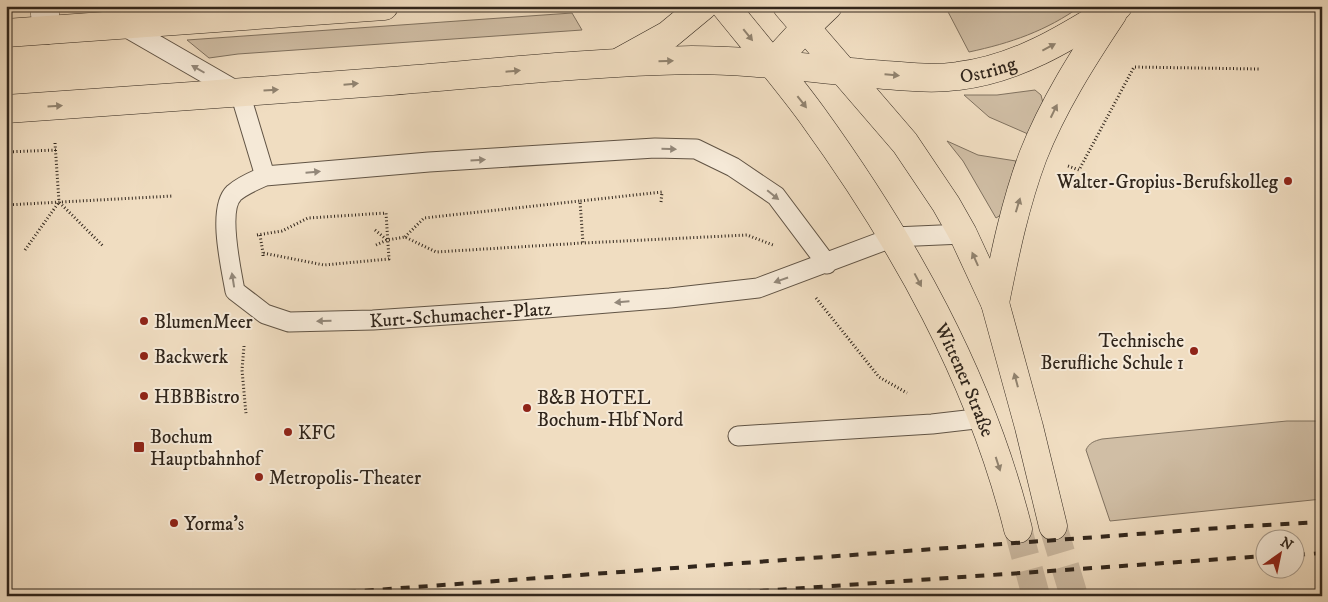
<svg xmlns="http://www.w3.org/2000/svg" width="1328" height="602" font-family="'IM FELL DW Pica',serif">
<rect width="100%" height="100%" fill="#f0ddc1"/>
<filter id="stains"><feTurbulence type="fractalNoise" baseFrequency=".004" numOctaves="4"/><feColorMatrix values="0 0 0 0 .2 0 0 0 0 .09 0 0 0 0 .02 0 0 0 .5 -.17"/></filter>
<radialGradient id="worn" r=".72"><stop offset=".6" stop-color="#630" stop-opacity="0"/><stop offset="1" stop-color="#630" stop-opacity=".3"/></radialGradient>
<g fill="#d0bea5" stroke="#807260">
<path d="M945,6H1081C1046,31 1011,43 969,52Z"/>
<path d="M572,13L582,30L238,54L209,58L187,40Z"/>
<path d="M1035,90L1041,95L1043,103L1028,134L989,117L964,95H997Z"/>
<path d="M947,141L978,155L1016,161L1001,215L996,218L963,161Z"/>
<path d="M1287,421H1322V499L1110,521L1086,450C1089,443 1094,441 1102,439Z"/>
</g>
<g fill="none" stroke-linecap="round" stroke-linejoin="round">
<g stroke="#cab8a0" stroke-width="28" stroke-dasharray="28 14" stroke-linecap="butt">
<path d="M1053,526L1074,596"/>
<path d="M1018,529L1036,596"/>
</g>
<defs>
<g id="lane">
<path d="M122,25L240,93L265,176"/>
<path id="s1" d="M827,264L776,196L733,167L696,149L655,148L429,162L265,176C254,181 243,185 234,193C217,209 231,268 235,291L265,314L289,322L373,320L521,310L670,298L758,288L894,237L963,234"/>
<path d="M738,436L932,424L984,418"/>
</g>
<path id="street" d="M44,6L47,30"/>
<g id="primary">
<path id="s2" d="M725,6C754,42 785,78 812,115C903,241 980,377 1018,529"/>
<path d="M787,6L905,143L946,204L963,234L995,303L1029,427L1053,526"/>
<path d="M6,33L384,6"/>
<path d="M621,61L668,35L703,6"/>
<path d="M772,64L805,28L828,6"/>
<path id="s3" d="M6,109C135,100 263,91 392,81C491,73 592,62 692,60C753,60 813,69 873,74C901,76 930,80 958,76C1018,69 1068,37 1118,6"/>
<path d="M995,303C1005,253 1015,204 1033,156C1053,105 1083,58 1113,13"/>
</g>
</defs>
<use href="#lane" stroke="#615445" stroke-width="21"/>
<use href="#street" stroke="#615445" stroke-width="29"/>
<use href="#primary" stroke="#31261c" stroke-width="29"/>
<g stroke="#31261c" stroke-width="3" stroke-dasharray="1 2.5" stroke-linecap="butt">
<path d="M55,143L59,202"/>
<path d="M6,152L56,150"/>
<path d="M1068,166L1079,170L1134,67L1259,69"/>
<path d="M661,202L662,192L580,201L583,243L747,235L773,245"/>
<path d="M6,205L173,196"/>
<path d="M375,230L387,240L405,237L436,252L583,243"/>
<path d="M257,235L282,231L308,218L386,213L389,259L324,265L263,253V258"/>
<path d="M260,235L263,253"/>
<path d="M405,237L424,218L580,201"/>
<path d="M376,245L387,240"/>
<path d="M25,250L59,202L103,246"/>
<path d="M816,298L879,377L907,393"/>
<path d="M244,346L242,370L246,414"/>
</g>
<use href="#lane" stroke="#f5e9d7" stroke-width="19"/>
<use href="#street" stroke="#f5e9d7" stroke-width="28"/>
<use href="#primary" stroke="#f0ddc1" stroke-width="28"/>
<g stroke="#31261c" stroke-width="4" stroke-dasharray="9 9" stroke-linecap="butt">
<path d="M1296,555L1322,553"/>
<path d="M293,596L1247,526L1322,522"/>
<path d="M688,596L1266,556"/>
</g>
</g>
<defs><path id="oneway-solid" d="M-6-.8H1V-3.2L6.5 0L1 3.2V.8H-6Z" transform="scale(1.25)"/></defs>
<g fill="#90826e">
<use href="#oneway-solid" transform="translate(748 35) rotate(51)"/>
<use href="#oneway-solid" transform="translate(1049 47) rotate(-28)"/>
<use href="#oneway-solid" transform="translate(666 61) rotate(-2)"/>
<use href="#oneway-solid" transform="translate(513 71) rotate(-5)"/>
<use href="#oneway-solid" transform="translate(892 75) rotate(5)"/>
<use href="#oneway-solid" transform="translate(351 84) rotate(-5)"/>
<use href="#oneway-solid" transform="translate(271 90) rotate(-4)"/>
<use href="#oneway-solid" transform="translate(802 102) rotate(52)"/>
<use href="#oneway-solid" transform="translate(55 106) rotate(-4)"/>
<use href="#oneway-solid" transform="translate(1054 111) rotate(-64)"/>
<use href="#oneway-solid" transform="translate(1018 205) rotate(-73)"/>
<use href="#oneway-solid" transform="translate(975 259) rotate(-114)"/>
<use href="#oneway-solid" transform="translate(918 280) rotate(62)"/>
<use href="#oneway-solid" transform="translate(1016 380) rotate(-105)"/>
<use href="#oneway-solid" transform="translate(998 464) rotate(72)"/>
</g>
<g fill="#93887a">
<use href="#oneway-solid" transform="translate(198 69) rotate(-150)"/>
<use href="#oneway-solid" transform="translate(669 149) rotate(1)"/>
<use href="#oneway-solid" transform="translate(478 160) rotate(-3)"/>
<use href="#oneway-solid" transform="translate(313 172) rotate(-5)"/>
<use href="#oneway-solid" transform="translate(773 195) rotate(39)"/>
<use href="#oneway-solid" transform="translate(233 280) rotate(-99)"/>
<use href="#oneway-solid" transform="translate(781 280) rotate(161)"/>
<use href="#oneway-solid" transform="translate(622 302) rotate(175)"/>
<use href="#oneway-solid" transform="translate(324 321) rotate(178)"/>
</g>
<g fill="#8f2418" stroke="#f5e9d7" stroke-width="2">
<circle cx="1288" cy="181" r="5"/>
<circle cx="144" cy="321" r="5"/>
<circle cx="1194" cy="351" r="5"/>
<circle cx="144" cy="356" r="5"/>
<circle cx="144" cy="396" r="5"/>
<circle cx="527" cy="408" r="5"/>
<circle cx="288" cy="432" r="5"/>
<rect x="133" y="441" width="12" height="12" rx="2.5"/>
<circle cx="259" cy="477" r="5"/>
<circle cx="174" cy="523" r="5"/>
</g>
<g text-anchor="middle" stroke-width="4" stroke-linejoin="round" paint-order="stroke">
<g font-size="19" fill="#31261c" stroke="#f5e9d7">
<text dy="7" stroke="none"><textPath href="#s3" startOffset="985">Ostring</textPath></text>
<text dy="7" stroke="none"><textPath href="#s1" startOffset="981">Kurt-Schumacher-Platz</textPath></text>
<text dy="7" stroke="none"><textPath href="#s2" startOffset="446">Wittener Straße</textPath></text>
</g>
<g font-size="19" fill="#31261c" stroke="#f5e9d7" text-anchor="start">
<text x="1278" y="188" text-anchor="end">Walter-Gropius-Berufskolleg</text>
<text x="154" y="328">BlumenMeer</text>
<text x="1184" y="347" text-anchor="end">Technische<tspan x="1184" dy="22">Berufliche Schule 1</tspan></text>
<text x="154" y="363">Backwerk</text>
<text x="154" y="403">HBBBistro</text>
<text x="537" y="404">B&amp;B HOTEL<tspan x="537" dy="22">Bochum-Hbf Nord</tspan></text>
<text x="298" y="439">KFC</text>
<text x="150" y="443">Bochum<tspan x="150" dy="22">Hauptbahnhof</tspan></text>
<text x="269" y="484">Metropolis-Theater</text>
<text x="184" y="530">Yorma’s</text>
</g>
</g>
<rect width="1328" height="602" fill="none" stroke="#f0ddc1" stroke-width="25"/>
<rect x="8" y="8" width="1313" height="587" fill="none" stroke="#31261c" stroke-width="2.5"/>
<rect x="12" y="12" width="1303" height="577" fill="none" stroke="#31261c"/>
<g transform="translate(1280 554) rotate(33)"><circle r="24" fill="#f5e9d7" stroke="#a79b8c"/>
<path d="M0-4L9 19L0 12L-9 19Z" fill="#8f2418"/>
<text y="-8" font-size="14" font-weight="bold" text-anchor="middle" fill="#31261c">N</text>
</g>
<rect width="100%" height="100%" filter="url(#stains)"/>
<rect width="100%" height="100%" fill="url(#worn)"/>
</svg>
